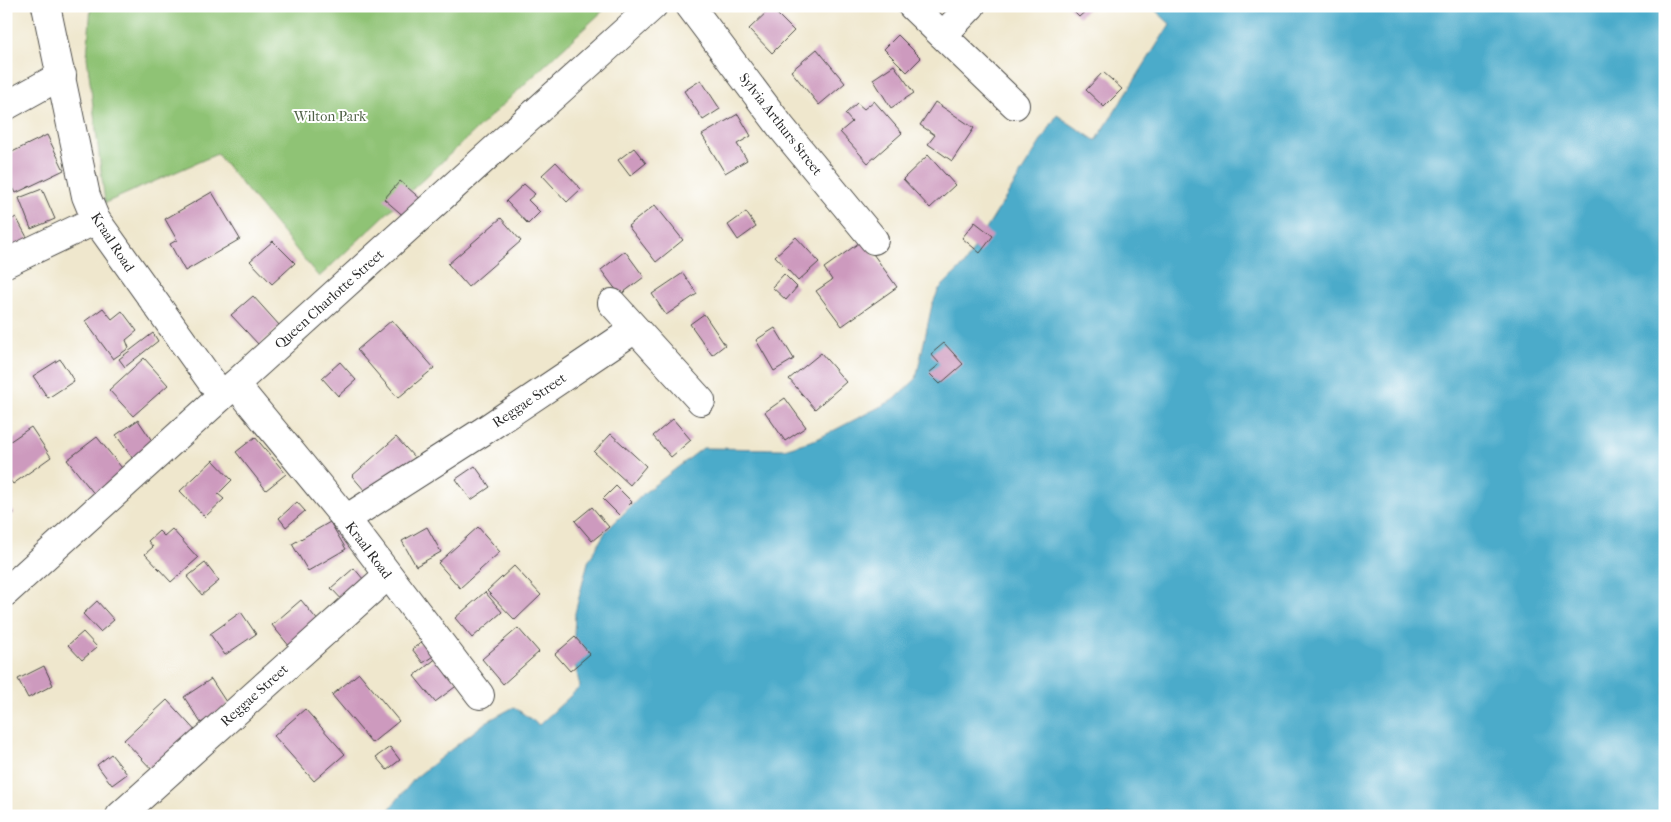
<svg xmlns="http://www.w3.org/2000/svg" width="1671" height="822" font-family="'IM FELL French Canon',serif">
<rect width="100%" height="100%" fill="#fff"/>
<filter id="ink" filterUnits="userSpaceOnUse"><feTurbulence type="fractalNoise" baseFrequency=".02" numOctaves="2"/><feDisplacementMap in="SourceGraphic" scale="10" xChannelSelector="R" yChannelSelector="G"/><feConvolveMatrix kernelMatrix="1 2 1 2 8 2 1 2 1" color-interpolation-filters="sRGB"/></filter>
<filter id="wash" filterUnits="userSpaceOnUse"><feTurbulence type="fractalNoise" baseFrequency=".0096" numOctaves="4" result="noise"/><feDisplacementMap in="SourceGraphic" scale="20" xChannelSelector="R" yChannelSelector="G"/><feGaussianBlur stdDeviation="1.12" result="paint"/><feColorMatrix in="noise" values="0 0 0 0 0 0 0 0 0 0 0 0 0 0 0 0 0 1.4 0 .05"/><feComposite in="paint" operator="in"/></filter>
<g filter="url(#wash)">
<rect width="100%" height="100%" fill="#efe7cd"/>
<path fill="#8fc374" stroke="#5d7750" d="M91,6H608L319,277L217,154L105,203L87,57Z"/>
<path fill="#4babca" stroke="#3b6b7a" d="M1151,6H1665V816H384L415,778L486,722L514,707L539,725L580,687L573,655L575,613L588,562L606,531L644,493L703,448L784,449L817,439L895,399L916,379L932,305L939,289L964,265L1057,115L1096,141L1170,24Z"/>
<g id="blocks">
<g fill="#cd9abe">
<path d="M1068,6H1091L1079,17Z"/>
<path d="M771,8L794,31L772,53L749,29Z"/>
<path d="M898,35L921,58L907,72L884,49Z"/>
<path d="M817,49L845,83L819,105L791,71Z"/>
<path d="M894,65L914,93L891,108L873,79Z"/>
<path d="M1103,72L1122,89L1104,107L1086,90Z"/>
<path d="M701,80L720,109L703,120L684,91Z"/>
<path d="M874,101L902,133L868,163L840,132L852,122L845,114L857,103L864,109Z"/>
<path d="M935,102L974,128L952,161L928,144L935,135L920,125Z"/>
<path d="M738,114L751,136L737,144L747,160L725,173L702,135Z"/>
<path d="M47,135L64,170L16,193L6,174V155Z"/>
<path d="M634,148L646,163L630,176L618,160Z"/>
<path d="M928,155L955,185L930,208L903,179Z"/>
<path d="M556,162L581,189L567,202L542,175Z"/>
<path d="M400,181L430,207L414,225L384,199Z"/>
<path d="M524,184L535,194L528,200L540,212L528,224L506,201Z"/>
<path d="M42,189L55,219L31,229L19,198Z"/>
<path d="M212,192L240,239L185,271L170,244L177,240L165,219Z"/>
<path d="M655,205L683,240L656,262L628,226Z"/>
<path d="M746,212L756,227L738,240L728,225Z"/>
<path d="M16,217L29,241L6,254V223Z"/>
<path d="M501,218L521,241L468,287L448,264Z"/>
<path d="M975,222L993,236L980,253L962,238Z"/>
<path d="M796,237L819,262L798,281L775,256Z"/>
<path d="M863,240L897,287L842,326L816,291L832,280L824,268Z"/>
<path d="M273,241L295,263L272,284L250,261Z"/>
<path d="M625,251L644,277L620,295L601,270Z"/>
<path d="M683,273L697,294L666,315L652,294Z"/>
<path d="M784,274L797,287L786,300L772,287Z"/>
<path d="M253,296L280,326L259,345L231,315Z"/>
<path d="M103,308L112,319L122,311L137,331L126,340L129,348L113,359L85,321Z"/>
<path d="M704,314L725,345L712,355L690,324Z"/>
<path d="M392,320L434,368L398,398L357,350Z"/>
<path d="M775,328L794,359L774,371L756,340Z"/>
<path d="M153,333L158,341L125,367L119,359Z"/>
<path d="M944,343L963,364L940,384L929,373L940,364L931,354Z"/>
<path d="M821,353L846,382L815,409L789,379Z"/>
<path d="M144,358L168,385L133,416L109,390Z"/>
<path d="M60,359L74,381L48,398L33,376Z"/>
<path d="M340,362L356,380L338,396L322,378Z"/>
<path d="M785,398L806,427L785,441L765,412Z"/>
<path d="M673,419L691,440L671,457L653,436Z"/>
<path d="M138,420L161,454L140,469L116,435Z"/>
<path d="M31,427L51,457L13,484L6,475V444Z"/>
<path d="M611,434L646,466L630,485L594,452Z"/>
<path d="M97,437L130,478L100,501L67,460Z"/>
<path d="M255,437L286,474L266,490L236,452Z"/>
<path d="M396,437L423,467L378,506L352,476Z"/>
<path d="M213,460L232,480L218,494L224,499L205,517L180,491Z"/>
<path d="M475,466L490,487L471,500L456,479Z"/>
<path d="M616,486L632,502L619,515L603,499Z"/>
<path d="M6,502L14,513L6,519Z"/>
<path d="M297,502L305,511L286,527L279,518Z"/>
<path d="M592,507L609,527L592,541L575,521Z"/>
<path d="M330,522L346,549L308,571L292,544Z"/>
<path d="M427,527L441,552L416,566L402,541Z"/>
<path d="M478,527L500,552L460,588L438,563Z"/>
<path d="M172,529L198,558L171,582L145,554L153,547L148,541L159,531L164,536Z"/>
<path d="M205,563L219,581L202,595L187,577Z"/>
<path d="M514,566L541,595L515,620L487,591Z"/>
<path d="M354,568L368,585L346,604L331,588Z"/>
<path d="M485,592L502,612L472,638L455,618Z"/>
<path d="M301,600L319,622L290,647L272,625Z"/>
<path d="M97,601L114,620L100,632L83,614Z"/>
<path d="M241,612L256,634L225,655L210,634Z"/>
<path d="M518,628L539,652L503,684L482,659Z"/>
<path d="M83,632L97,647L82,660L68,645Z"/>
<path d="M575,637L590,654L570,671L555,654Z"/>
<path d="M425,640L436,654L423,663L412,649Z"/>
<path d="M438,657L459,684L435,702L414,676Z"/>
<path d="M44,666L53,685L28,698L18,679Z"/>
<path d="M359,673L399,721L372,743L332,695Z"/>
<path d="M211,679L228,705L201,723L184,697Z"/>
<path d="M167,700L200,736L157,775L124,740Z"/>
<path d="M305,709L345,754L314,781L274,736Z"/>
<path d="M390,747L400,760L387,770L376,757Z"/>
<path d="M111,754L127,774L112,785L97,765Z"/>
</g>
</g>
</g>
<g filter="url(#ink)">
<use href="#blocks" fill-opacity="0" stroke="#484743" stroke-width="1"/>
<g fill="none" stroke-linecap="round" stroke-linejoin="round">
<defs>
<g id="minor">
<path d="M46,6L86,196L96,220L221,395"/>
<path d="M690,6L781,127L874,240"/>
<path d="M912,6L1015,105"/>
<path d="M943,35L971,6"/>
<path d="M6,106L62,75"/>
<path d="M6,263L96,220"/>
<path d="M612,303L701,401"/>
<path d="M235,384L346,519L480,695"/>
<path d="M346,519L482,432L635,329"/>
<path d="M120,816L388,575"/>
</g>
<path id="secondary" d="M6,592C221,396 437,202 653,6"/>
</defs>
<use href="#minor" stroke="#484743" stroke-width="30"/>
<use href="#secondary" stroke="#484743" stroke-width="30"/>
<use href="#minor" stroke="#fff" stroke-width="28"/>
<use href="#secondary" stroke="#fff" stroke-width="28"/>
</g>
</g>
<g text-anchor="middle" stroke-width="4" stroke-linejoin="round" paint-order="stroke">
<g font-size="14" fill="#4e6045" stroke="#fff">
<text x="330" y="121">Wilton Park</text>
</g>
<g font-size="14" fill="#2b2b2b" stroke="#fff">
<text transform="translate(781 124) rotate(52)" y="5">Sylvia Arthurs Street</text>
<text transform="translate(113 242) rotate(57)" y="5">Kraal Road</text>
<text transform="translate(329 299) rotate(-42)" y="5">Queen Charlotte Street</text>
<text transform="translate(529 400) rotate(-34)" y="5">Reggae Street</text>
<text transform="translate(369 550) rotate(53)" y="5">Kraal Road</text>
<text transform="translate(254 695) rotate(-42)" y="5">Reggae Street</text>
</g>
</g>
<rect width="1671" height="822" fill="none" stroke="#fff" stroke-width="25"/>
</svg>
